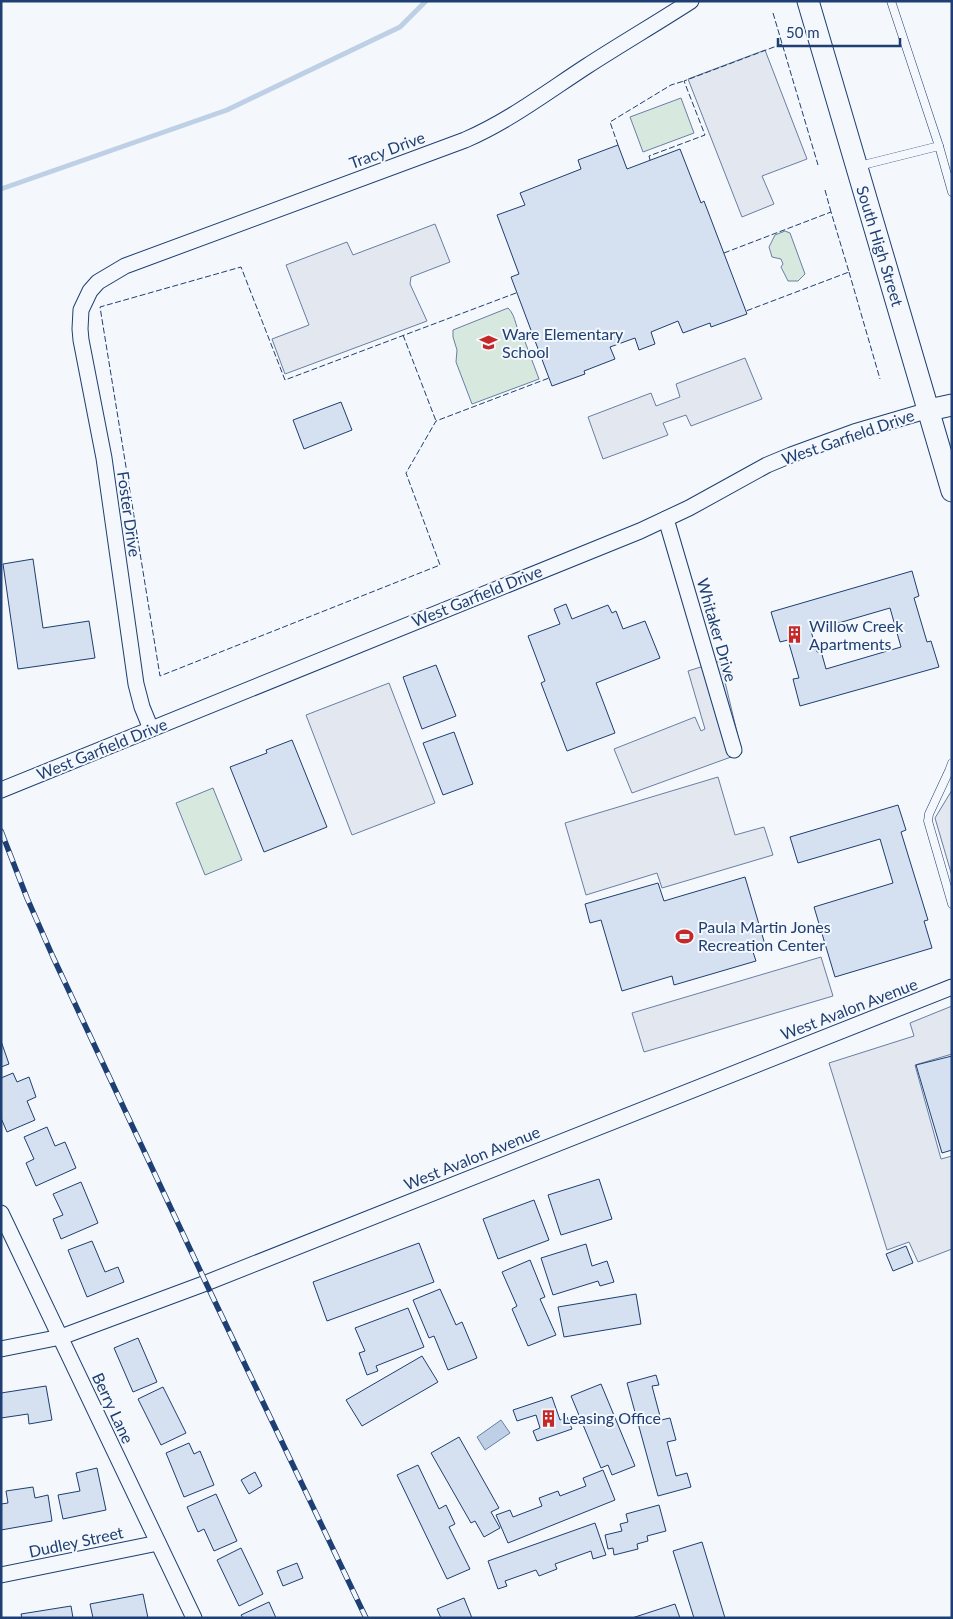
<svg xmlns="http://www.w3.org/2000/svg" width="953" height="1619" font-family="Lato,sans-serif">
<rect width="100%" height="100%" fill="#f4f7fb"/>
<g fill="#d7e8df" stroke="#687fa3">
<path d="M681,98L694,133L643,152L630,117Z"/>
<path d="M785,231L790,233L805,274L798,281H788L781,267L783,264L781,259L772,257L769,247L775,235Z"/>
<path d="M508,308C517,316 515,332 524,339L539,379L472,404L456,362L457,350L453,337V330Z"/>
<path d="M213,788L242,860L205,875L176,803Z"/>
</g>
<g fill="#e3e8f0" stroke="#687fa3">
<path d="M765,50L807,159L762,176L774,204L742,217L688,79Z"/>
<path d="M435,224L450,262L411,277L410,284L427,321L285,374L272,339L309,325L286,265L347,242L353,255Z"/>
<path d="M745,358L762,399L691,426L686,415L663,423L668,435L603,459L588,417L651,393L656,406L680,397L676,384Z"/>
<path d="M720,661L742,753L632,793L614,749L695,717L701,731L705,729L688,671Z"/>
<path d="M389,683L435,803L352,835L306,715Z"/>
<path d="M718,777L735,835L764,827L773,855L662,888L657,873L586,895L565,823Z"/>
<path d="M952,790V876L935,818Z"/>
<path d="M821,957L833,996L644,1052L632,1013Z"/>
<path d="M952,1006V1054L915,1065L941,1159L952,1156V1249L918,1262L909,1242L887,1250L829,1063L914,1036L910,1023Z"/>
</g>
<path fill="#bed0e5" stroke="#687fa3" d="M501,1420L510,1433L485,1450L477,1437Z"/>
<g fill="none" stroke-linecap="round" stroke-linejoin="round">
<path stroke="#bed0e5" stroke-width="5" d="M1,189L227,110L400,27L426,1"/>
</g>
<g fill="#d5e0f0" stroke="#1d3f73" fill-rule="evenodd">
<path d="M618,145L627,169L680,149L701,203L704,201L747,314L711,327L710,323L683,333L678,321L651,332L655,344L639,350L635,338L610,347L615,359L584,371L585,374L552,386L511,277L519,274L497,215L525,205L520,193L581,169L578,160Z"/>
<path d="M341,402L352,430L304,449L293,420Z"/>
<path d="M33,559L43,628L89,621L95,658L18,669L3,564Z"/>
<path d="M912,571L919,596L914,598L927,642L931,641L939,667L800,706L793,679L799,678L788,640L780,642L771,612ZM890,608L901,647L826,669L821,651L817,652L811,631Z"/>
<path d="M566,604L572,619L608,605L612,613L616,611L623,629L645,621L660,658L596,683L615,733L567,751L541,683L545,681L528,636L560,624L554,609Z"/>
<path d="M436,665L456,716L422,729L403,677Z"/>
<path d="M454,732L473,784L443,795L423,743Z"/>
<path d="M292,740L327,827L264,852L230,767L267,753L266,750Z"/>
<path d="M898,805L906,830L901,832L928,920L924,921L932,948L835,977L814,907L893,883L880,839L798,863L790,837Z"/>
<path d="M745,877L766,948L753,952L756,961L674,985L672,976L622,991L601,920L590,923L585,904L658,883L664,901Z"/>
<path d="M1,1041L9,1064L1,1067Z"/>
<path d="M952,1056V1150L942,1153L916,1065Z"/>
<path d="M13,1073L17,1082L29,1077L36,1097L27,1101L35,1120L7,1132L1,1118V1078Z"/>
<path d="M47,1127L55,1146L65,1142L76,1168L36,1186L26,1163L34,1159L24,1137Z"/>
<path d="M599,1179L612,1219L561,1235L548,1195Z"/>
<path d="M81,1182L98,1223L61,1239L53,1219L63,1215L53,1194Z"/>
<path d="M534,1200L549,1240L498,1259L483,1219Z"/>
<path d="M92,1241L105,1272L118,1267L124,1282L87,1297L68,1250Z"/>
<path d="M419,1243L434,1282L327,1321L313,1282Z"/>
<path d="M586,1244L592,1266L607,1261L614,1282L600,1286L598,1281L553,1295L541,1258Z"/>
<path d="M906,1246L913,1263L893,1271L886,1254Z"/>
<path d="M530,1260L545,1297L540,1299L556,1335L528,1346L512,1309L517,1306L502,1272Z"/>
<path d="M440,1289L456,1325L462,1322L477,1358L448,1370L434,1336L429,1338L413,1300Z"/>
<path d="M636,1294L641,1324L564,1337L558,1307Z"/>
<path d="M408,1308L424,1347L376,1366L378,1371L367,1375L359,1353L365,1351L355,1328Z"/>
<path d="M138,1338L157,1382L133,1392L114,1348Z"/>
<path d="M422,1356L438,1382L362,1426L346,1400Z"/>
<path d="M656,1375L659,1385L652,1386L661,1420L670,1418L676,1440L667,1442L676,1476L687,1473L691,1487L658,1496L627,1383Z"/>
<path d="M601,1384L635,1466L612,1475L608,1465L601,1468L571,1396Z"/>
<path d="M46,1386L52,1420L29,1424L28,1414L1,1418V1393Z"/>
<path d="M163,1387L186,1433L161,1445L138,1399Z"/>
<path d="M552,1397L560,1420L567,1417L572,1429L537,1441L533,1431L540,1428L536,1415L517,1421L513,1410Z"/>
<path d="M459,1437L499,1508L491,1512L500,1528L484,1537L475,1521L471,1523L431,1453Z"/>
<path d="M189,1443L194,1454L200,1451L214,1485L184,1497L166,1453Z"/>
<path d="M418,1465L439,1509L446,1505L455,1524L449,1527L470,1569L447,1579L397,1475Z"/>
<path d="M97,1468L106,1510L63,1519L58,1495L80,1491L76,1473Z"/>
<path d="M603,1470L615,1500L508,1543L496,1515L510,1510L513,1517L542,1506L539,1498L558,1491L560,1496L586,1486L583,1478Z"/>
<path d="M255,1472L262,1486L249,1494L241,1480Z"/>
<path d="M33,1487L35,1498L48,1495L52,1521L1,1530V1504L8,1503L6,1491Z"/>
<path d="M216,1494L237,1541L214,1551L204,1529L198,1532L187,1507Z"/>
<path d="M659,1505L666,1531L647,1536L648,1541L637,1544L638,1549L614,1555L613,1548L608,1549L605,1535L622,1531L620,1524L628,1522L626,1514Z"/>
<path d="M595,1523L606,1555L593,1559L591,1551L555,1564L557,1569L539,1576L536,1570L505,1581L507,1586L498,1589L488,1561Z"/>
<path d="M702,1542L725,1618H694L673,1551Z"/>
<path d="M241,1548L263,1594L239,1606L217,1560Z"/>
<path d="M297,1563L303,1578L283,1586L277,1571Z"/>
<path d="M143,1594L148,1618H93L90,1604Z"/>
<path d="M464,1598L472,1618H441L437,1609Z"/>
<path d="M269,1602L276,1618H243L241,1615Z"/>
<path d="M675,1604L680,1618H632Z"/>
<path d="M71,1606L73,1618H22L21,1614Z"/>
</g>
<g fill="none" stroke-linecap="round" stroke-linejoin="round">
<defs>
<g id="lane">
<path d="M939,146L952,192"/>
<path d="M859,166L939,146L891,1"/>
<path d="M952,763L949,771L929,814L928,821L952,904"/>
</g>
<g id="street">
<path d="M666,519L734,750"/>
<path d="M151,729L142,707L136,684L104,458L81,340L80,329L81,310L90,291L98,282L125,266L465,140C509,121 547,92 587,66C621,44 657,23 691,1"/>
<path d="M1,790L640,531L689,508L767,465L791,455L854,432L929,410"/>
<path d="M1,1213L194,1618"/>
<path d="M1,1349L61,1337L206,1283L952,987"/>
<path d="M1,1575L158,1543"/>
</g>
<g id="secondary">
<path d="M808,1L952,491"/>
<path d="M929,410L952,405"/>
</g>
</defs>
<use href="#lane" stroke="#1d3f73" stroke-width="9"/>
<use href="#street" stroke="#1d3f73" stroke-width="17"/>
<use href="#secondary" stroke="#1d3f73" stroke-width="23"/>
<use href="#lane" stroke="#f4f7fb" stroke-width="8"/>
<use href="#street" stroke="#f4f7fb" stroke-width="15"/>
<use href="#secondary" stroke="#f4f7fb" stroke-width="21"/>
<defs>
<path id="rail" d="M1,831L27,898L53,957L206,1283L366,1618"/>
</defs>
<use href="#rail" stroke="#1d3f73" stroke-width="5.5"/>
<use href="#rail" stroke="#f4f7fb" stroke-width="4" stroke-dasharray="11" stroke-linecap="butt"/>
<g stroke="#1d3f73" stroke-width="1" stroke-dasharray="6 2.5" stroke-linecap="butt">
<path d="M773,13L818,165"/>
<path d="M618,145L610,122L671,85L684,81"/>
<path d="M650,160L649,156L705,135L684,81L782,44"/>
<path d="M825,190L831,212"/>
<path d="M724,253L831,212L849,272L746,311"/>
<path d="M849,272L880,379"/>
<path d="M516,293L285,380L241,267L100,307L160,676L440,565L406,473L436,421L549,378"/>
<path d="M403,335L436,421"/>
</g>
</g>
<defs>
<symbol id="school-bare" viewBox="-9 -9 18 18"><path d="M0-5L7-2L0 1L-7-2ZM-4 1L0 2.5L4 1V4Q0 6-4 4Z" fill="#c62828" stroke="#f4f7fb" stroke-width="2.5" paint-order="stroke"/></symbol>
<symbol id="building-bare" viewBox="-9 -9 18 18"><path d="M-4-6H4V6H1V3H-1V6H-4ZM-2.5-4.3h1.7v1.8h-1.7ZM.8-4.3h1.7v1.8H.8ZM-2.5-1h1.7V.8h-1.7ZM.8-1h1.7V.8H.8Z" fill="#c62828" stroke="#f4f7fb" stroke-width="2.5" paint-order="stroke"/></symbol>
<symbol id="stadium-bare" viewBox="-9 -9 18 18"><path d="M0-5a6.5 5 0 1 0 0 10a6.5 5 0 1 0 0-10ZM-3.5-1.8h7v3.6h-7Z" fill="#c62828" stroke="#f4f7fb" stroke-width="2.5" paint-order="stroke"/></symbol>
</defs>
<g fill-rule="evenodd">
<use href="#school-bare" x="476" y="330" width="25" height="25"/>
<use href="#building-bare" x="782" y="622" width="25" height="25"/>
<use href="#stadium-bare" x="672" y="924" width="25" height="25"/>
<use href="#building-bare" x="536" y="1406" width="25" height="25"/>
</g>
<g text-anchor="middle" stroke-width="4" stroke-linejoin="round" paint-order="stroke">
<g font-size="16" fill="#1d3f73" stroke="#f4f7fb">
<text transform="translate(387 150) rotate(-20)" y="6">Tracy Drive</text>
<text transform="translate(880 246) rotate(73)" y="6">South High Street</text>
<text transform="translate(848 437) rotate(-19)" y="6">West Garfield Drive</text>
<text transform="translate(129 514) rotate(82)" y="6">Foster Drive</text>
<text transform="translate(477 596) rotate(-22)" y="6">West Garfield Drive</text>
<text transform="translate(717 630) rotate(74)" y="6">Whitaker Drive</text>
<text transform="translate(102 749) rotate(-22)" y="6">West Garfield Drive</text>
<text transform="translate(849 1009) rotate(-21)" y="6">West Avalon Avenue</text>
<text transform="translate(472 1158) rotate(-22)" y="6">West Avalon Avenue</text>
<text transform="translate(113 1408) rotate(65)" y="6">Berry Lane</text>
<text transform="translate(76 1542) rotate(-12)" y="6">Dudley Street</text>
</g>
<g font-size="16" fill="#1d3f73" stroke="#f4f7fb" text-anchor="start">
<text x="502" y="340">Ware Elementary<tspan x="502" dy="18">School</tspan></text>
<text x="809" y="632">Willow Creek<tspan x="809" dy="18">Apartments</tspan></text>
<text x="698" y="933">Paula Martin Jones<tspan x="698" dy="18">Recreation Center</tspan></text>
<text x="562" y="1424">Leasing Office</text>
</g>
</g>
<rect width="953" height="1619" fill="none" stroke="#1d3f73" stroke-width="5"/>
<path d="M778 38v8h122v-8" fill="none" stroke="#1d3f73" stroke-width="2.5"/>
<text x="786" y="38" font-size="15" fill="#1d3f73" stroke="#f4f7fb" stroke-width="4" paint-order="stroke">50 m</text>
</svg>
